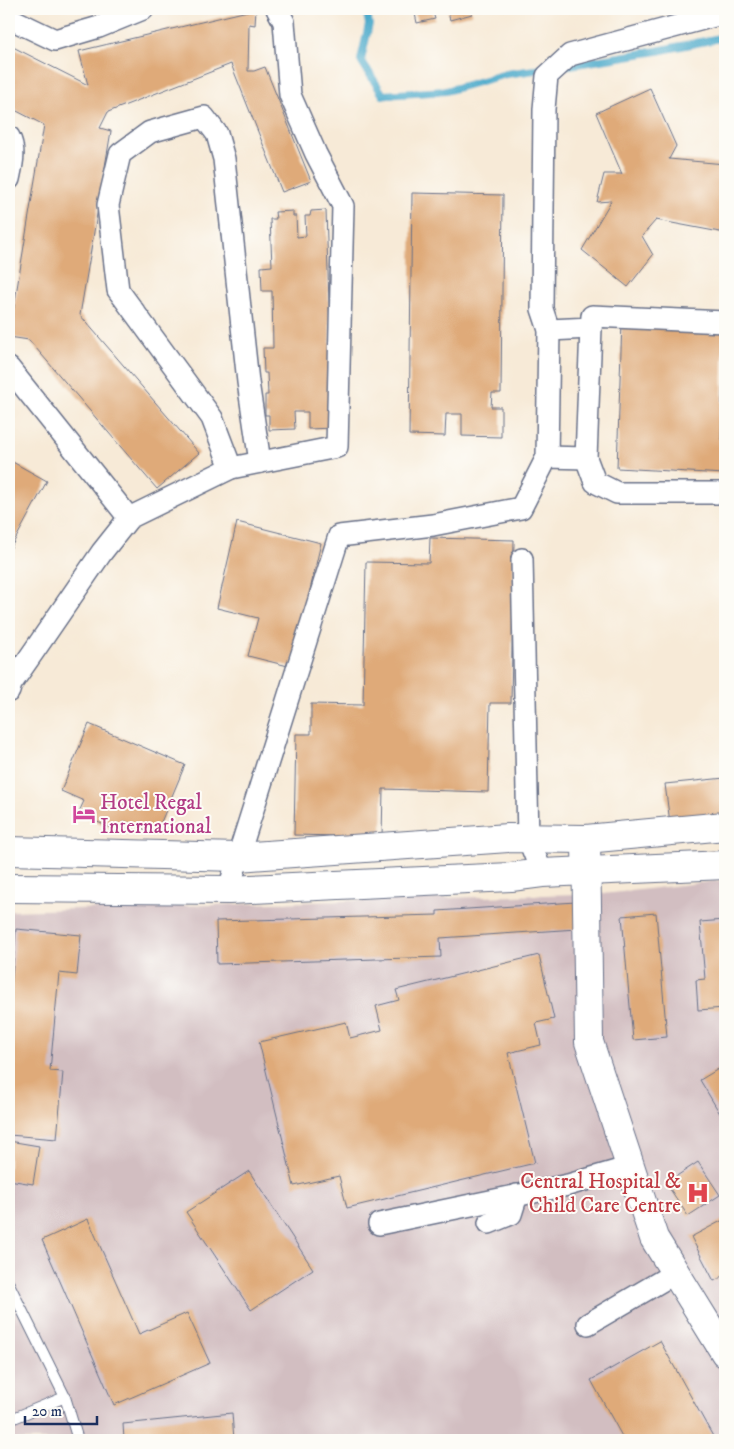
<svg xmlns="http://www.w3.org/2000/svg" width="734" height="1449" font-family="'IM FELL DW Pica',serif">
<rect width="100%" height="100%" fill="#fdfcf7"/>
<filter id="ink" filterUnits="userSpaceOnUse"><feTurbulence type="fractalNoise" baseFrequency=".02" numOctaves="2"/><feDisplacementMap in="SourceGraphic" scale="10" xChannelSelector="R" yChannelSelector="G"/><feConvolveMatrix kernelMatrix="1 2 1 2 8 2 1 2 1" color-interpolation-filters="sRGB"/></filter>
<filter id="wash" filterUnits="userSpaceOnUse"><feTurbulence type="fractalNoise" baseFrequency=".0096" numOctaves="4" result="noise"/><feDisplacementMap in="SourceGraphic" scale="20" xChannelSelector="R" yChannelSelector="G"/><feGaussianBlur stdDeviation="1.12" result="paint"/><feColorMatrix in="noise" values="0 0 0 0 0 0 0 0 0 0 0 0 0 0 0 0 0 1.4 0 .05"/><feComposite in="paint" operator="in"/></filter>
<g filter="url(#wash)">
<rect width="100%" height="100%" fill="#f7ead7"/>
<path fill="#d2bec1" d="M725,880V1440H9V911L613,893Z"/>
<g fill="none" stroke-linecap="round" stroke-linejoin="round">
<g stroke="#4daacb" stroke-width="8">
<path d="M366,9L369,24L361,60L383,95L446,91L506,74L549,68"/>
<path d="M570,65L657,51L725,37"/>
</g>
</g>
<g id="blocks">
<g fill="#dfaa79">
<path d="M256,9L255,25L249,24L248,71H254L265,67L311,181L282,192L231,64L108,112L100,128L111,131L80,315L199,453L157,489L29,340L9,337L44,125L9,107V45L88,85L79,51Z"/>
<path d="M414,9H432L435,19L417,23Z"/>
<path d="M447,9H471L472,14L450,20Z"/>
<path d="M650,88L676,146L669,159L725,164V233L656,220L642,236L653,255L628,287L582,250L611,201L597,202L604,174H622L596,113Z"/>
<path d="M412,193L503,195L501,393H492L491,407H501V437L462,436V414H446L445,436L409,435Z"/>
<path d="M326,210L333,428L308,429V412H294L295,429L269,430V415H265V395H268L267,373H264L263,348H273L272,291H262L261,267L272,266L270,219H276L275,212L293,211V216H296L297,237L306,236L305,216H310L311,211Z"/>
<path d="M622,321L724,325L721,439H725V474L617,468Z"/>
<path d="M9,460L47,481L9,551Z"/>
<path d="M237,522L321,543L292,667L248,656L258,618L217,608Z"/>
<path d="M430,538L514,540L511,703H490L488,792L383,789L382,837L294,835L296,734H311V704L363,705L366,562L429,563Z"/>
<path d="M89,724L185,765L156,834L124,821L119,831L78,814L84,801L61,791Z"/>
<path d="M725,778V818L670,823L665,784Z"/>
<path d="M576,902L577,929L440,938L441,957L217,964L216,921L437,915V911Z"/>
<path d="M656,913L667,1037L633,1040L622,916Z"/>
<path d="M725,920V1008L698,1010L696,980L705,979L700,922Z"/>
<path d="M16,929L81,935L77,975L59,973L50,1071L63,1072L57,1139L9,1135V1012Z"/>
<path d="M539,955L554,1019L536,1023L541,1045L508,1053L535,1163L347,1208L339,1176L294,1186L259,1042L346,1022L350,1038L382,1030L376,1006L399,1000L396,990Z"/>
<path d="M725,1065V1122L700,1080Z"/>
<path d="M9,1141L39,1146L33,1184L9,1180Z"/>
<path d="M698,1162L720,1195L688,1216L666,1183Z"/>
<path d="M249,1171L313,1269L251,1310L186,1212Z"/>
<path d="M88,1219L139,1334L187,1313L210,1363L114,1405L42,1240Z"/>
<path d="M725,1219V1275L714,1281L691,1237Z"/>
<path d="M660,1341L715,1440H624L591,1380Z"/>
<path d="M232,1413L234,1440H124L123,1424Z"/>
</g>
</g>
</g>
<g filter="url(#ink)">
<use href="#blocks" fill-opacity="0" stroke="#687088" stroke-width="1"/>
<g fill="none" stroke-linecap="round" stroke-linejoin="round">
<defs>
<g id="lane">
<path d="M9,1284L65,1397L78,1440"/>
<path d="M9,1420L65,1397"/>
</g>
<g id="street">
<path d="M9,18L55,40L99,27L143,9"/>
<path d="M9,137C16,149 12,165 9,179"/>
<path d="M591,328L586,458L595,482L617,493H725"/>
<path d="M549,330L591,328L592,316L725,322"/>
<path d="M9,368L129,518"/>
<path d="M547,457L586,458"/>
<path d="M231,468L212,418L118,290L108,205L120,154L150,132L204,117L217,134L224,159L248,382L260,462"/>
<path d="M522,559L528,838L542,873"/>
<path d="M9,691L11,684L34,651L102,552L129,518L231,468L337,447L343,206L316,154L290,95L284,22L277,9"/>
<path d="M229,890L238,857L339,536L433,525L521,508L547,457L549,330L542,309L544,109L547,76L570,55L725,13"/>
<path d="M489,1223L511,1214L517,1195"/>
<path d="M379,1224L568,1185L630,1167"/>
<path d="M588,1324L675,1273"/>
</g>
<path id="secondary" d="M586,839L589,1042L654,1238L725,1353"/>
<g id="primary">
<path d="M9,851L238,857L508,838L586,839L725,826"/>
<path d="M9,888L229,890L511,877L542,873L725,865"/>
</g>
</defs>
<use href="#lane" stroke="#687088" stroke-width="12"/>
<use href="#street" stroke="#687088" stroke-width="24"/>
<use href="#secondary" stroke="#687088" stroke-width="30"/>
<use href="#primary" stroke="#687088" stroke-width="30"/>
<use href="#lane" stroke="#fff" stroke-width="10"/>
<use href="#street" stroke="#fff" stroke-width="21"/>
<use href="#secondary" stroke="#fff" stroke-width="28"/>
<use href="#primary" stroke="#fff" stroke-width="28"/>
</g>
</g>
<defs>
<symbol id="hotel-bare" viewBox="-9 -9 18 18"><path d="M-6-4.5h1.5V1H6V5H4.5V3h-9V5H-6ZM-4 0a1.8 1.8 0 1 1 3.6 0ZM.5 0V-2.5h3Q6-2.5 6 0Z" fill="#d1479c" stroke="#fdfcf7" stroke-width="2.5" paint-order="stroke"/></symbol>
<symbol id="hospital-bare" viewBox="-9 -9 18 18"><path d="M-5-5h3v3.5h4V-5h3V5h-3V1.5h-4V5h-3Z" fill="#e0444e" stroke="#fdfcf7" stroke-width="2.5" paint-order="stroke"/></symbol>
</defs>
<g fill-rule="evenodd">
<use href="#hotel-bare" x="68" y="798" width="32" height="32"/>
<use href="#hospital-bare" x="682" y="1177" width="32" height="32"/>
</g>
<g text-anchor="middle" stroke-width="4" stroke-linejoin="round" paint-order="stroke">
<g font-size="21" fill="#b23c85" stroke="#fdfcf7" text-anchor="start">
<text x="100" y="809">Hotel Regal<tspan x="100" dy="24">International</tspan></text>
</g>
<g font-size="21" fill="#be3a42" stroke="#fdfcf7" text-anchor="end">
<text x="681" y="1188">Central Hospital &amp;<tspan x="681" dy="24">Child Care Centre</tspan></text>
</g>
</g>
<rect width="734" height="1449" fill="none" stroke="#fdfcf7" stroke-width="30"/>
<path d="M25 1416v8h72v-8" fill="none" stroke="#1b2f5e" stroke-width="2.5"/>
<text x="32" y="1416" font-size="15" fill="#1b2f5e" stroke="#fdfcf7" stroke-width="4" paint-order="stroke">20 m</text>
</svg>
